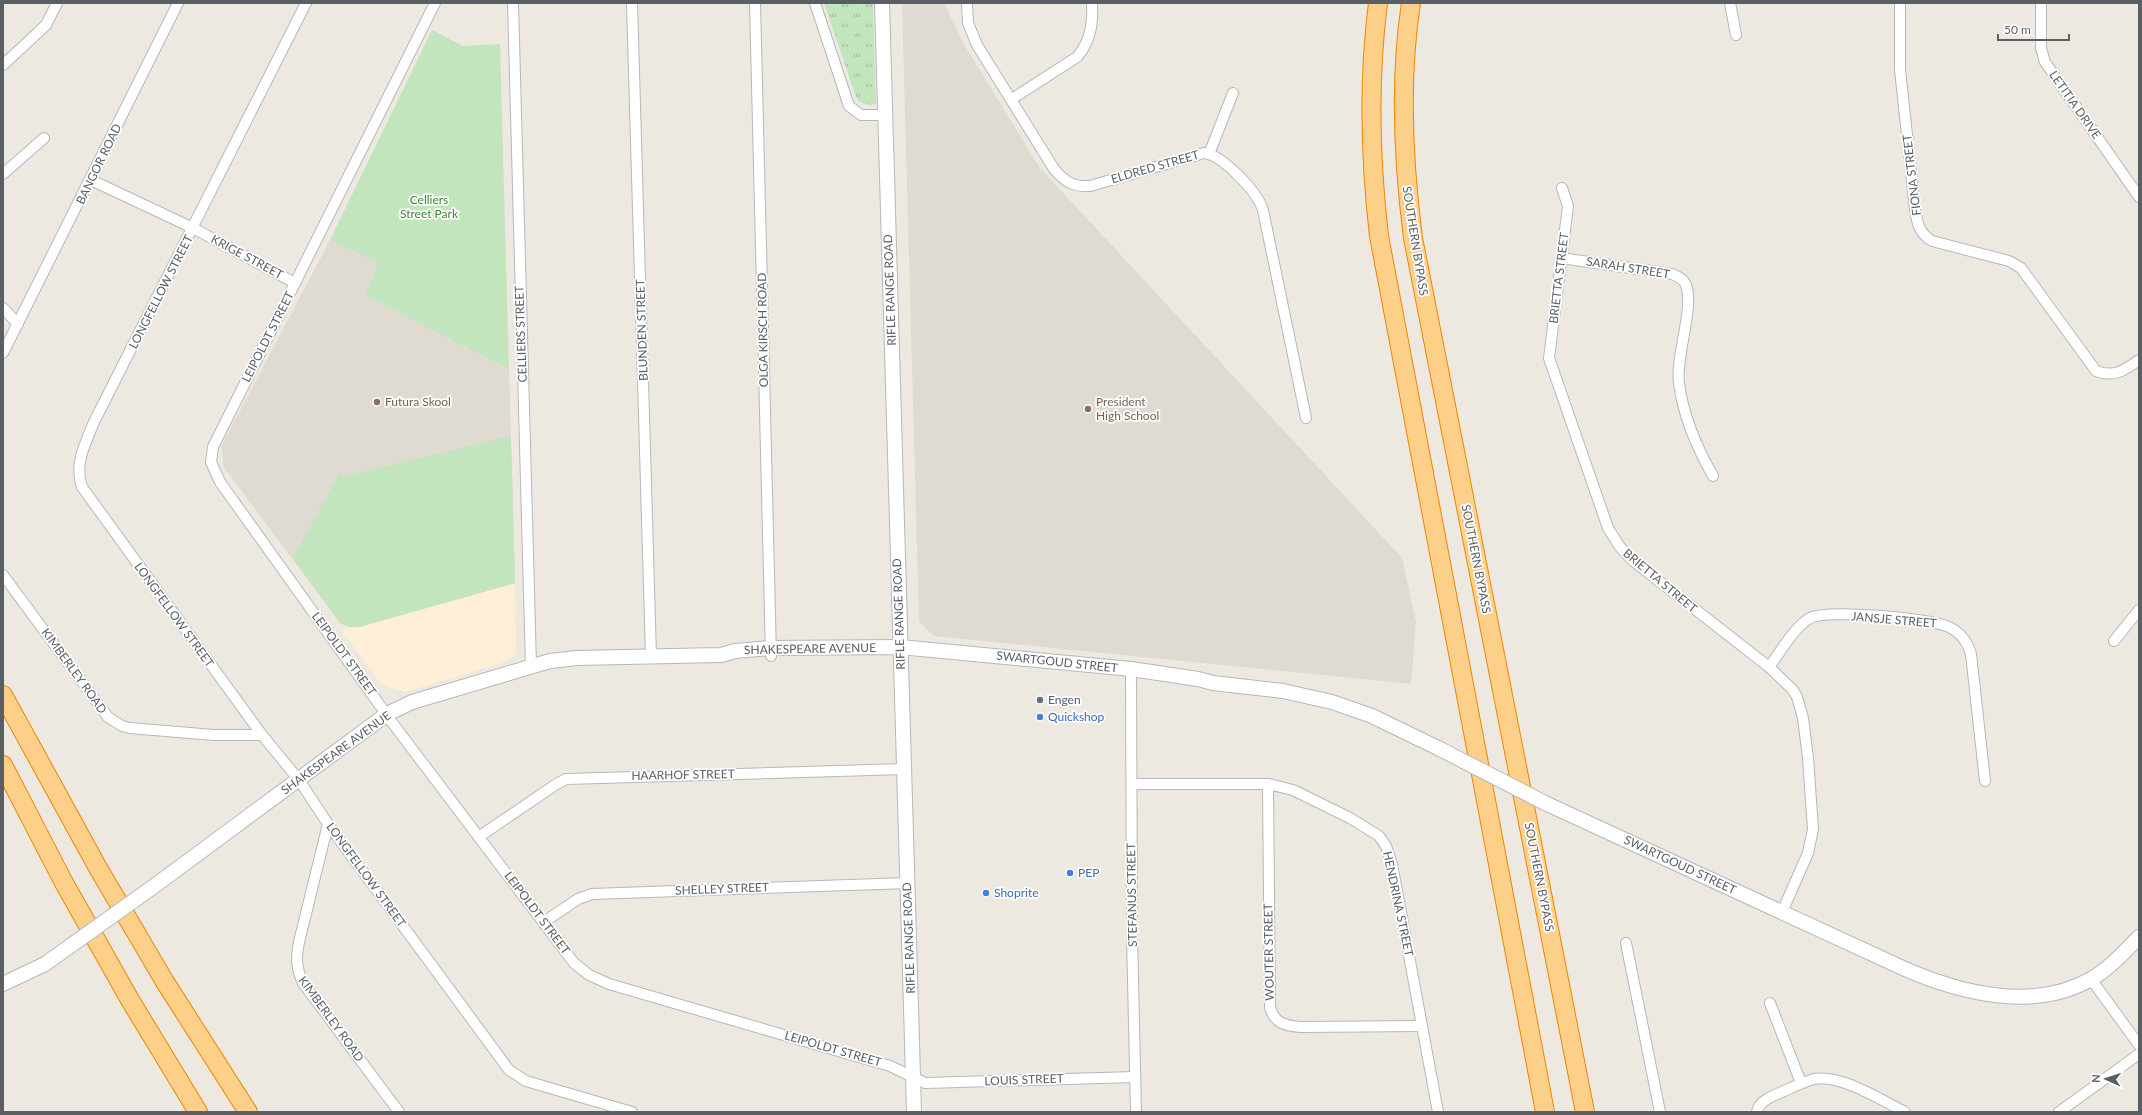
<svg xmlns="http://www.w3.org/2000/svg" width="2142" height="1115" font-family="Lato,sans-serif">
<defs>
<pattern id="grass-tufts" width="24" height="20" patternUnits="userSpaceOnUse"><rect width="24" height="20" fill="#c3e5bd"/><path d="M3 7l-1-3M5 7V3M7 7l1-3M15 17l-1-3M17 17v-4M19 17l1-3" fill="none" stroke="#a1bd9d"/></pattern>
</defs>
<rect width="100%" height="100%" fill="#ede9e1"/>
<path fill="#feefd6" d="M515,583L516,654L502,663L405,692L381,684L343,632L346,626L359,627Z"/>
<g fill="#dfdad2">
<path d="M902,3H944L965,46L1040,168L1402,558L1416,622L1411,684L933,636L919,621Z"/>
<path d="M330,240L380,263L365,296L509,369L515,583L359,627H349L340,623L223,466L222,445Z"/>
</g>
<path fill="url(#grass-tufts)" d="M824,3H873L876,104C867,106 860,104 856,97Z"/>
<g fill="#c3e5bd">
<path d="M432,30L463,46L500,44L509,369L365,296L379,263L330,240Z"/>
<path d="M511,436L515,583L359,627H349L340,623L293,558L339,474L345,476Z"/>
</g>
<g fill="none" stroke-linecap="round" stroke-linejoin="round">
<defs>
<g id="street">
<path d="M306,3L94,422C85,444 74,464 82,487L262,735L299,780L328,824L509,1070L526,1081L632,1112"/>
<path d="M435,3L213,447L211,462L220,482L391,721L574,963L589,975L609,984L890,1066L925,1083L1135,1077"/>
<path d="M513,3L531,666"/>
<path d="M632,3L651,656"/>
<path d="M755,3L771,656"/>
<path d="M815,3L849,106L861,115H886"/>
<path d="M967,3L968,23L977,45L1054,169C1065,182 1073,187 1090,186L1204,153C1223,155 1258,193 1263,210L1306,418"/>
<path d="M1730,3L1736,35"/>
<path d="M1900,3V70L1915,209C1917,223 1919,233 1932,241L2009,261L2021,268L2096,371C2114,378 2125,370 2139,360"/>
<path d="M2041,3V48L2045,62L2139,197"/>
<path d="M3,65L46,25L57,3"/>
<path d="M1012,99L1077,57C1091,41 1093,23 1092,3"/>
<path d="M1209,154L1233,93"/>
<path d="M3,174L44,138"/>
<path d="M91,180L193,228L295,283"/>
<path d="M1562,188L1568,206L1549,358L1608,528L1620,547L1632,560L1769,667L1793,690L1797,697L1803,718L1808,758L1813,829L1808,853L1782,912"/>
<path d="M1561,258L1672,274C1677,276 1682,278 1685,283C1696,303 1675,357 1679,383C1683,415 1697,448 1713,476"/>
<path d="M3,308L18,324"/>
<path d="M3,353L178,3"/>
<path d="M3,575L108,717L122,726L130,728L214,735H262"/>
<path d="M2114,641L2139,610"/>
<path d="M1769,667C1779,654 1795,626 1810,618C1827,609 1930,618 1949,627C1961,633 1967,641 1971,654L1985,781"/>
<path d="M1131,669L1132,935L1136,1112"/>
<path d="M1132,784H1268L1293,790L1350,818L1379,836L1386,846L1392,864L1438,1112"/>
<path d="M1268,784L1270,1007C1274,1023 1285,1026 1301,1027L1422,1026"/>
<path d="M328,824L299,942C296,958 296,968 303,983L399,1112"/>
<path d="M480,836L555,785L566,779L904,769"/>
<path d="M544,922L578,899L592,894L908,883"/>
<path d="M1626,943L1660,1112"/>
<path d="M2091,979L2139,1045"/>
<path d="M1770,1003L1801,1083"/>
<path d="M1757,1112C1759,1101 1772,1096 1782,1092C1793,1087 1803,1082 1814,1079C1841,1074 1881,1100 1905,1112"/>
<path d="M2059,1112L2139,1054"/>
</g>
<g id="secondary">
<path d="M882,3L914,1112"/>
<path d="M1545,803L1905,969C1960,993 2034,1012 2091,979C2109,969 2124,952 2139,937"/>
<path d="M157,884L387,714L412,702L550,661L577,658L721,655L735,651L771,648L900,647L1131,669L1198,679L1213,683L1283,691L1332,702L1372,716L1440,749"/>
<path d="M3,984L45,964"/>
</g>
<g id="highway">
<path d="M1378,3C1368,81 1370,158 1379,236L1545,1112"/>
<path d="M1411,3C1399,81 1403,160 1413,238L1585,1112"/>
<path d="M3,695L98,868L165,982L248,1112"/>
<path d="M3,765L63,881L130,1000L198,1112"/>
</g>
</defs>
<use href="#street" stroke="#b4b8bc" stroke-width="12"/>
<use href="#secondary" stroke="#b3b8bc" stroke-width="16"/>
<use href="#highway" stroke="#ee8500" stroke-width="20"/>
<use href="#street" stroke="#fff" stroke-width="10"/>
<use href="#secondary" stroke="#fff" stroke-width="14"/>
<use href="#highway" stroke="#fdd089" stroke-width="18"/>
<defs>
<g id="secondary-bridge">
<path d="M1440,749L1545,803"/>
<path d="M45,964L157,884"/>
</g>
</defs>
<use href="#secondary-bridge" stroke="#b3b8bc" stroke-width="16" stroke-linecap="butt"/>
<use href="#secondary-bridge" stroke="#fff" stroke-width="14"/>
</g>
<g fill="#8d6e63" stroke="#fff" stroke-width="1.5">
<circle cx="377" cy="402" r="4"/>
<circle cx="1088" cy="409" r="4"/>
</g>
<circle fill="#5c6f8a" stroke="#fff" stroke-width="1.5" cx="1040" cy="700" r="4"/>
<g fill="#3f7fe0" stroke="#fff" stroke-width="1.5">
<circle cx="1040" cy="717" r="4"/>
<circle cx="1070" cy="873" r="4"/>
<circle cx="986" cy="893" r="4"/>
</g>
<g text-anchor="middle" stroke-width="3.5" stroke-linejoin="round" paint-order="stroke">
<g font-size="12" fill="#5a5f63" stroke="#fff">
<text transform="translate(2075 105) rotate(55)" y="4">LETITIA DRIVE</text>
<text transform="translate(99 164) rotate(-64)" y="4">BANGOR ROAD</text>
<text transform="translate(1155 167) rotate(-16)" y="4">ELDRED STREET</text>
<text transform="translate(1912 175) rotate(-97)" y="4">FIONA STREET</text>
<text transform="translate(1415 241) rotate(81)" y="4">SOUTHERN BYPASS</text>
<text transform="translate(247 257) rotate(28)" y="4">KRIGE STREET</text>
<text transform="translate(1628 268) rotate(9)" y="4">SARAH STREET</text>
<text transform="translate(1559 278) rotate(-83)" y="4">BRIETTA STREET</text>
<text transform="translate(890 290) rotate(-92)" y="4">RIFLE RANGE ROAD</text>
<text transform="translate(161 292) rotate(-63)" y="4">LONGFELLOW STREET</text>
<text transform="translate(642 330) rotate(-92)" y="4">BLUNDEN STREET</text>
<text transform="translate(763 330) rotate(-91)" y="4">OLGA KIRSCH ROAD</text>
<text transform="translate(521 334) rotate(-92)" y="4">CELLIERS STREET</text>
<text transform="translate(268 337) rotate(-63)" y="4">LEIPOLDT STREET</text>
<text transform="translate(1476 559) rotate(79)" y="4">SOUTHERN BYPASS</text>
<text transform="translate(1660 581) rotate(40)" y="4">BRIETTA STREET</text>
<text transform="translate(899 614) rotate(-92)" y="4">RIFLE RANGE ROAD</text>
<text transform="translate(174 615) rotate(54)" y="4">LONGFELLOW STREET</text>
<text transform="translate(1894 620) rotate(5)" y="4">JANSJE STREET</text>
<text transform="translate(810 649) rotate(-1)" y="4">SHAKESPEARE AVENUE</text>
<text transform="translate(344 654) rotate(54)" y="4">LEIPOLDT STREET</text>
<text transform="translate(1057 662) rotate(6)" y="4">SWARTGOUD STREET</text>
<text transform="translate(74 671) rotate(54)" y="4">KIMBERLEY ROAD</text>
<text transform="translate(336 753) rotate(-36)" y="4">SHAKESPEARE AVENUE</text>
<text transform="translate(683 775) rotate(-1)" y="4">HAARHOF STREET</text>
<text transform="translate(1680 865) rotate(25)" y="4">SWARTGOUD STREET</text>
<text transform="translate(366 875) rotate(54)" y="4">LONGFELLOW STREET</text>
<text transform="translate(1539 877) rotate(79)" y="4">SOUTHERN BYPASS</text>
<text transform="translate(722 889) rotate(-2)" y="4">SHELLEY STREET</text>
<text transform="translate(1132 895) rotate(-91)" y="4">STEFANUS STREET</text>
<text transform="translate(1398 904) rotate(78)" y="4">HENDRINA STREET</text>
<text transform="translate(537 913) rotate(53)" y="4">LEIPOLDT STREET</text>
<text transform="translate(909 938) rotate(-92)" y="4">RIFLE RANGE ROAD</text>
<text transform="translate(1269 952) rotate(-91)" y="4">WOUTER STREET</text>
<text transform="translate(331 1019) rotate(54)" y="4">KIMBERLEY ROAD</text>
<text transform="translate(833 1049) rotate(16)" y="4">LEIPOLDT STREET</text>
<text transform="translate(1024 1080) rotate(-2)" y="4">LOUIS STREET</text>
</g>
<g font-size="12" fill="#3c8635" stroke="#fff">
<text x="429" y="204">Celliers<tspan x="429" dy="14">Street Park</tspan></text>
</g>
<g font-size="12" fill="#785e54" stroke="#fff" text-anchor="start">
<text x="385" y="406">Futura Skool</text>
<text x="1096" y="406">President<tspan x="1096" dy="14">High School</tspan></text>
</g>
<g font-size="12" fill="#4e5e75" stroke="#fff" text-anchor="start">
<text x="1048" y="704">Engen</text>
</g>
<g font-size="12" fill="#366cbe" stroke="#fff" text-anchor="start">
<text x="1048" y="721">Quickshop</text>
<text x="1078" y="877">PEP</text>
<text x="994" y="897">Shoprite</text>
</g>
</g>
<rect width="2142" height="1115" fill="none" stroke="#5a5f63" stroke-width="8"/>
<g transform="translate(2106 1079) rotate(273)" stroke="#ffffff" stroke-width="3" paint-order="stroke">
<path d="M0-3L7 15L0 10L-7 15Z" fill="#5a5f63"/>
<text y="-6" font-size="11" font-weight="bold" text-anchor="middle" fill="#5a5f63">N</text>
</g>
<path d="M1998 34v6h71v-6" fill="none" stroke="#5a5f63" stroke-width="2"/>
<text x="2004" y="34" font-size="12" fill="#5a5f63" stroke="#ffffff" stroke-width="3" paint-order="stroke">50 m</text>
</svg>
